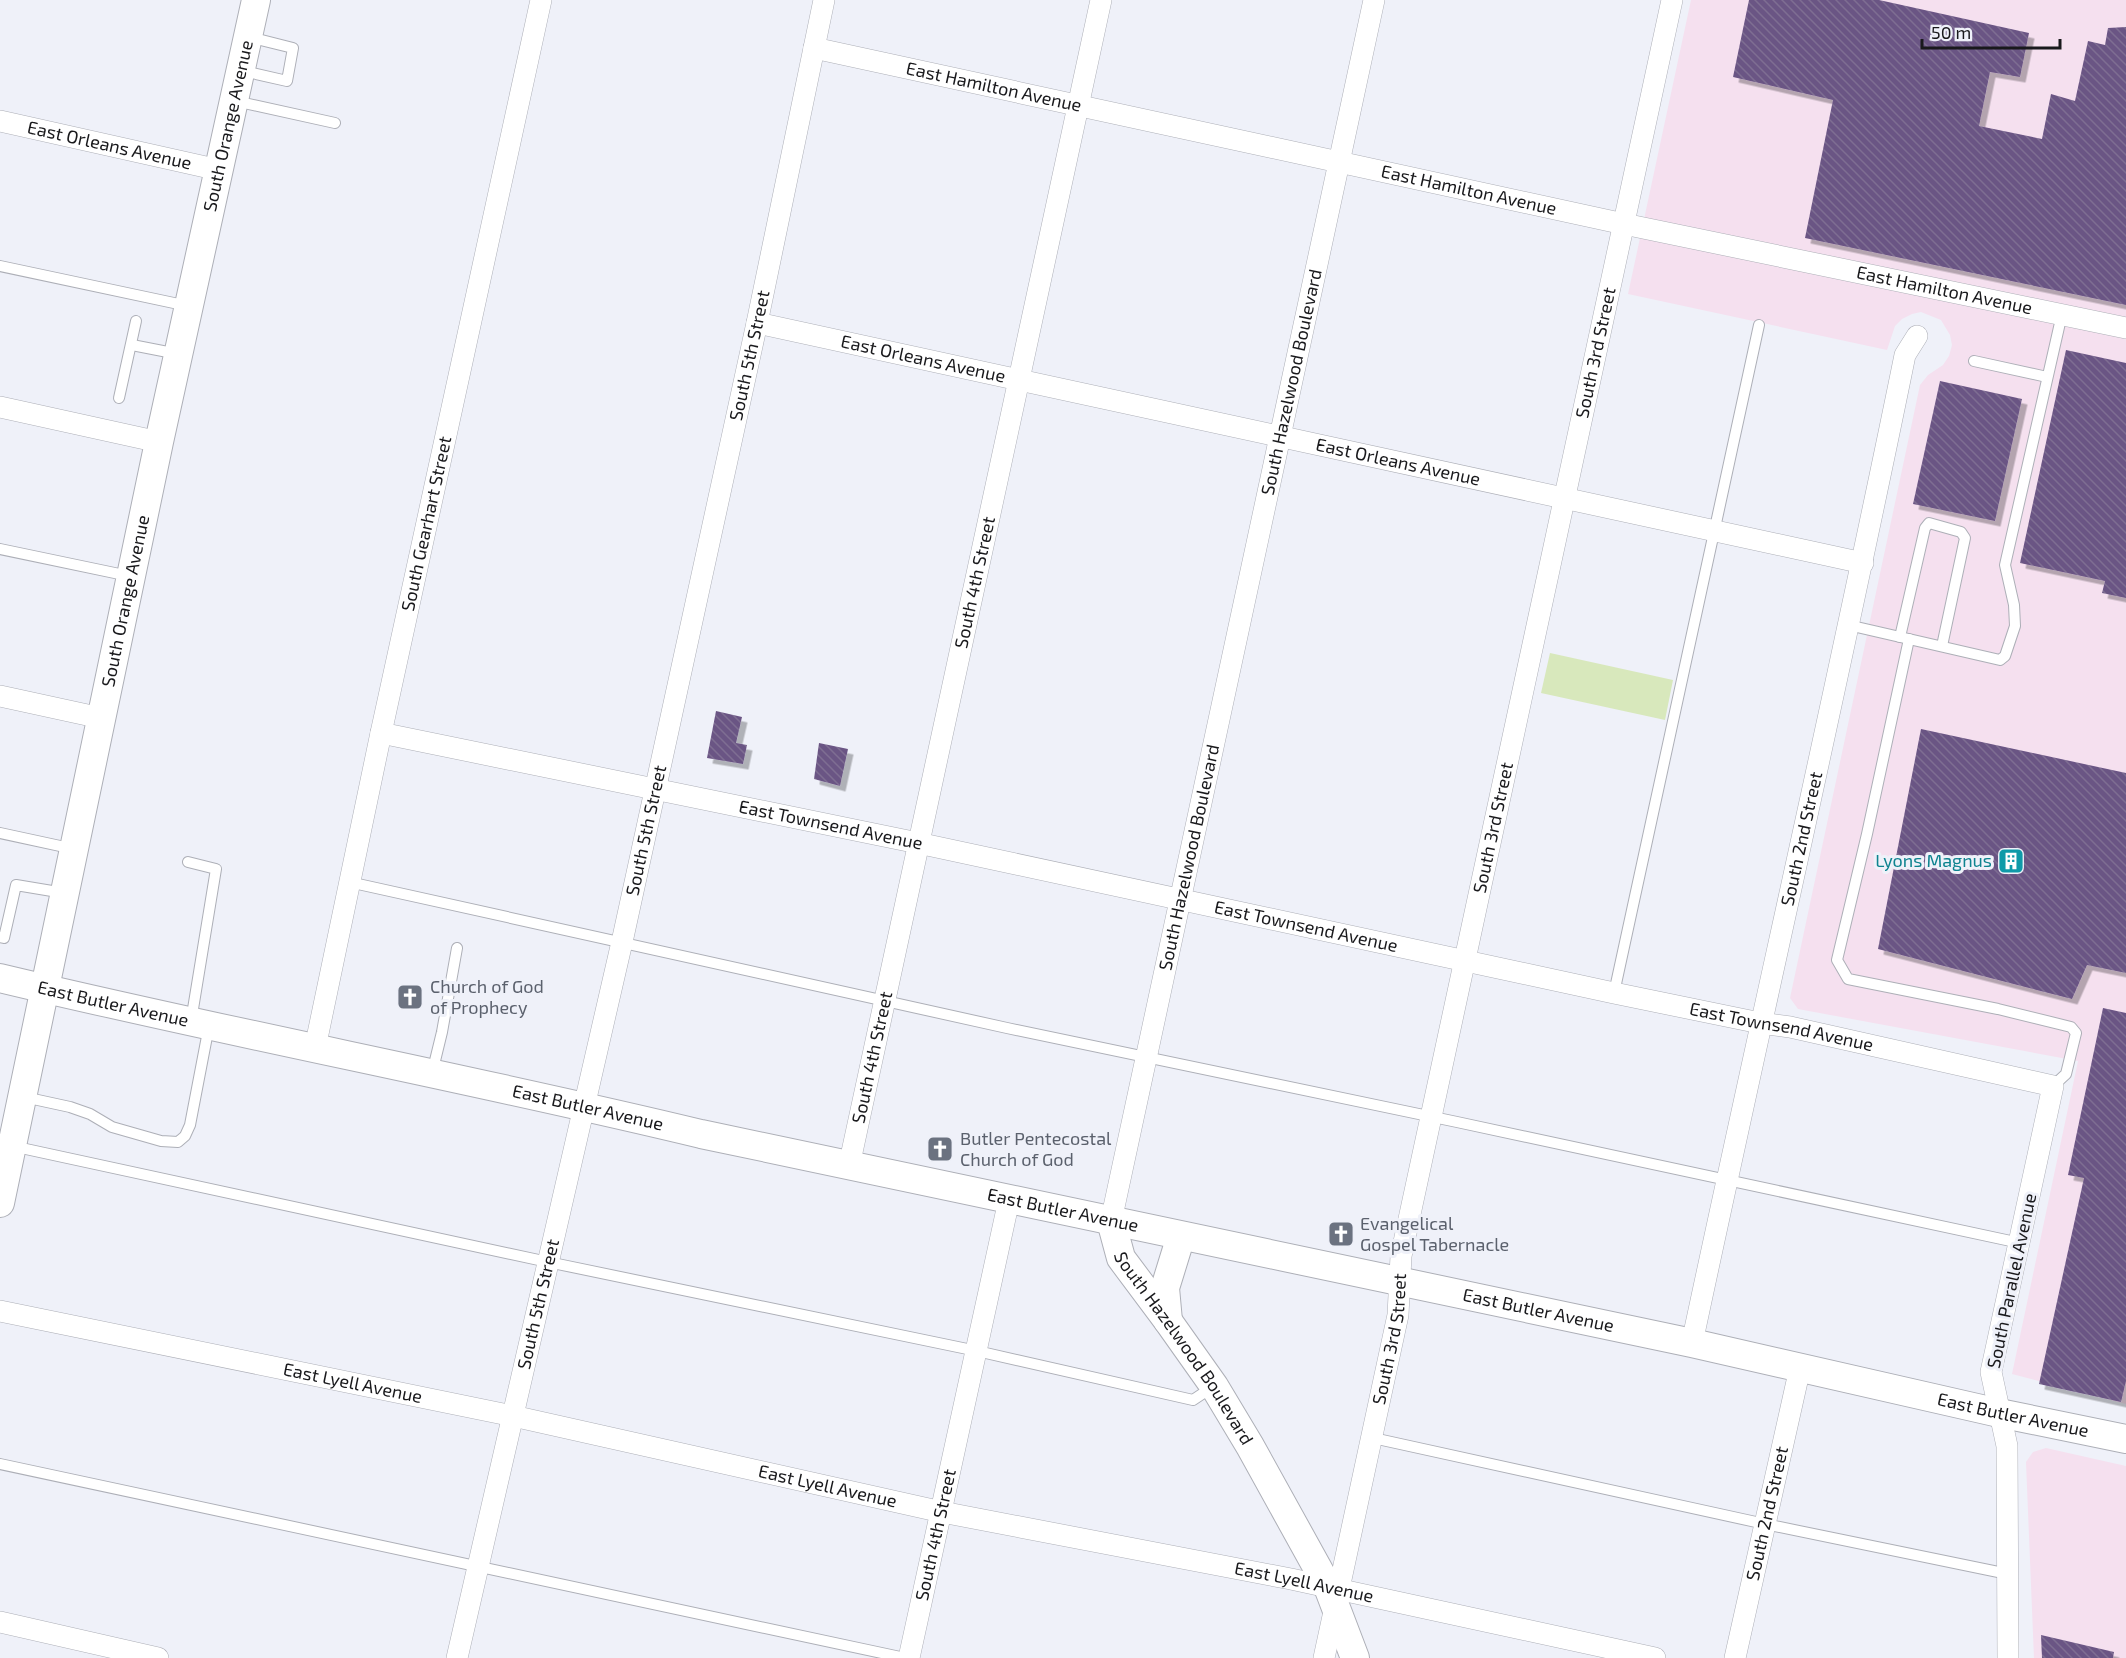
<svg xmlns="http://www.w3.org/2000/svg" width="2126" height="1658" font-family="'Exo 2',sans-serif">
<defs>
<pattern id="building-back-hatch" width="6" height="6" patternUnits="userSpaceOnUse" patternTransform="scale(1.5)"><rect width="6" height="6" fill="#6a5484"/><path d="M-1 5l2 2M0 0l6 6M5-1l2 2" fill="none" stroke="#7e6e92"/></pattern>
<filter id="shadow"><feDropShadow dx="5.5" dy="5.5" stdDeviation="0" flood-color="#0004"/></filter>
</defs>
<rect width="100%" height="100%" fill="#eff1f9"/>
<g fill="#f5e0ef">
<path d="M1691,0H2126V1404L2012,1374L2078,1061L1798,1009L1790,998L1920,385L1928,375L1943,365L1949,356L1952,345L1950,335L1941,320L1921,312L1912,314L1902,319L1895,326L1887,350L1628,294Z"/>
<path d="M2046,1448L2126,1466V1658H2034L2026,1462L2033,1452Z"/>
</g>
<path fill="#d8e8bc" d="M1550,653L1673,680L1665,720L1541,693Z"/>
<g fill="url(#building-back-hatch)" filter="url(#shadow)">
<path d="M1749,0H1879L2029,33L2020,77L1990,72L1979,126L2042,139L2051,94L2075,101L2088,41L2105,45L2108,28L2126,27V305L1805,238L1833,100L1733,77Z"/>
<path d="M2066,350L2126,363V598L2102,593L2105,581L2020,563Z"/>
<path d="M1940,381L2022,399L1995,521L1913,504Z"/>
<path d="M716,711L742,717L736,743L747,745L743,764L707,758Z"/>
<path d="M1921,729L2126,773V973L2087,965L2072,999L1878,949Z"/>
<path d="M819,743L848,749L840,786L814,779Z"/>
<path d="M2103,1008L2126,1013V1381L2121,1402L2039,1384L2084,1178L2068,1175Z"/>
<path d="M2041,1635L2114,1652L2113,1658H2042Z"/>
</g>
<g fill="none" stroke-linecap="round" stroke-linejoin="round">
<defs>
<g id="lane">
<path d="M243,71L287,81L293,48L249,37"/>
<path d="M235,101L335,123"/>
<path d="M0,266L188,306"/>
<path d="M132,345L178,354"/>
<path d="M1974,361L2047,377"/>
<path d="M119,398L136,321"/>
<path d="M0,549L129,576"/>
<path d="M1848,625L2000,660L2005,656L2015,626L2014,605L2005,565L2062,314"/>
<path d="M1900,637L1925,528L1929,523L1961,532L1965,538L1942,646"/>
<path d="M1909,639L1867,834L1837,960L1848,979L1998,1009L2071,1027L2076,1033L2066,1074L2053,1086"/>
<path d="M0,833L74,849"/>
<path d="M188,862L216,869L191,1021"/>
<path d="M349,882L1007,1028L1457,1122L2020,1243"/>
<path d="M0,937L4,938L16,885L64,893"/>
<path d="M1614,993L1759,325"/>
<path d="M432,1073L442,1032L457,948"/>
<path d="M24,1097L70,1107L90,1114L112,1127L161,1141L178,1142L185,1136L190,1125L209,1026"/>
<path d="M12,1146L548,1262L977,1351L1193,1400L1214,1386"/>
<path d="M1373,1438L1765,1524L2008,1574"/>
<path d="M0,1464L905,1658"/>
</g>
<g id="street">
<path id="s1" d="M814,48L1624,224L2126,328"/>
<path id="s2" d="M0,121L219,170"/>
<path id="s3" d="M757,323L1863,563"/>
<path d="M0,407L159,442"/>
<path d="M0,696L101,718"/>
<path id="s4" d="M381,733L918,843L1614,993L1760,1023L1790,1027L2053,1086L1991,1372L2007,1446L2008,1658"/>
<path id="s5" d="M315,1048L381,733L541,0"/>
<path id="s6" d="M849,1166L1101,0"/>
<path id="s7" d="M1111,1221L1374,0"/>
<path id="s8" d="M0,1311L513,1416L942,1512L1291,1579L1655,1658"/>
<path id="s9" d="M1692,1343C1762,1014 1838,685 1905,355L1917,336"/>
<path d="M0,1622L158,1658"/>
<path id="s10" d="M457,1658L622,942L757,323L824,0"/>
<path id="s11" d="M909,1658L1009,1200"/>
<path id="s12" d="M1324,1658L1398,1315L1401,1256L1672,0"/>
<path id="s13" d="M1735,1658L1800,1368"/>
</g>
<g id="secondary">
<path id="s14" d="M0,978C233,1034 469,1078 701,1134L1692,1343L1999,1413L2126,1439"/>
<path id="s15" d="M0,1203L159,442L256,0"/>
<path id="s16" d="M1111,1221L1121,1258L1168,1321L1214,1386L1250,1446L1328,1587L1355,1658"/>
<path d="M1168,1321L1165,1288L1181,1236"/>
</g>
</defs>
<use href="#lane" stroke="#adafb7" stroke-width="12"/>
<use href="#street" stroke="#adafb7" stroke-width="22"/>
<use href="#secondary" stroke="#adafb7" stroke-width="30"/>
<use href="#lane" stroke="#fff" stroke-width="10"/>
<use href="#street" stroke="#fff" stroke-width="21"/>
<use href="#secondary" stroke="#fff" stroke-width="28"/>
</g>
<defs>
<symbol id="building-square" viewBox="-11 -11 22 22"><rect x="-9" y="-9" width="18" height="18" rx="4" fill="#0f9aa8" stroke="#eff1f9"/><path d="M-4-6H4V6H1V3H-1V6H-4ZM-2.5-4.3h1.7v1.8h-1.7ZM.8-4.3h1.7v1.8H.8ZM-2.5-1h1.7V.8h-1.7ZM.8-1h1.7V.8H.8Z" fill="#fff"/></symbol>
<symbol id="church-square" viewBox="-11 -11 22 22"><rect x="-9" y="-9" width="18" height="18" rx="4" fill="#6b7280" stroke="#eff1f9"/><path d="M-1.2-6h2.4v3.5h3.3v2.4h-3.3V6h-2.4V-.1h-3.3v-2.4h3.3Z" fill="#fff"/></symbol>
</defs>
<g fill-rule="evenodd">
<use href="#building-square" x="1996" y="846" width="30" height="30"/>
<use href="#church-square" x="395" y="982" width="30" height="30"/>
<use href="#church-square" x="925" y="1134" width="30" height="30"/>
<use href="#church-square" x="1326" y="1219" width="30" height="30"/>
</g>
<g text-anchor="middle" stroke-width="6" stroke-linejoin="round" paint-order="stroke">
<g font-size="18" fill="#19191c" stroke="#eff1f9">
<text dy="6" stroke="none"><textPath href="#s1" startOffset="184">East Hamilton Avenue</textPath></text>
<text dy="6" stroke="none"><textPath href="#s15" startOffset="1101">South Orange Avenue</textPath></text>
<text dy="6" stroke="none"><textPath href="#s2" startOffset="112">East Orleans Avenue</textPath></text>
<text dy="6" stroke="none"><textPath href="#s1" startOffset="670">East Hamilton Avenue</textPath></text>
<text dy="6" stroke="none"><textPath href="#s1" startOffset="1156">East Hamilton Avenue</textPath></text>
<text dy="6" stroke="none"><textPath href="#s12" startOffset="1334">South 3rd Street</textPath></text>
<text dy="6" stroke="none"><textPath href="#s10" startOffset="1335">South 5th Street</textPath></text>
<text dy="6" stroke="none"><textPath href="#s3" startOffset="170">East Orleans Avenue</textPath></text>
<text dy="6" stroke="none"><textPath href="#s7" startOffset="858">South Hazelwood Boulevard</textPath></text>
<text dy="6" stroke="none"><textPath href="#s3" startOffset="656">East Orleans Avenue</textPath></text>
<text dy="6" stroke="none"><textPath href="#s5" startOffset="536">South Gearhart Street</textPath></text>
<text dy="6" stroke="none"><textPath href="#s6" startOffset="597">South 4th Street</textPath></text>
<text dy="6" stroke="none"><textPath href="#s15" startOffset="615">South Orange Avenue</textPath></text>
<text dy="6" stroke="none"><textPath href="#s4" startOffset="459">East Townsend Avenue</textPath></text>
<text dy="6" stroke="none"><textPath href="#s12" startOffset="848">South 3rd Street</textPath></text>
<text dy="6" stroke="none"><textPath href="#s10" startOffset="849">South 5th Street</textPath></text>
<text dy="6" stroke="none"><textPath href="#s9" startOffset="516">South 2nd Street</textPath></text>
<text dy="6" stroke="none"><textPath href="#s7" startOffset="372">South Hazelwood Boulevard</textPath></text>
<text dy="6" stroke="none"><textPath href="#s4" startOffset="945">East Townsend Avenue</textPath></text>
<text dy="6" stroke="none"><textPath href="#s14" startOffset="116">East Butler Avenue</textPath></text>
<text dy="6" stroke="none"><textPath href="#s4" startOffset="1431">East Townsend Avenue</textPath></text>
<text dy="6" stroke="none"><textPath href="#s6" startOffset="111">South 4th Street</textPath></text>
<text dy="6" stroke="none"><textPath href="#s14" startOffset="602">East Butler Avenue</textPath></text>
<text dy="6" stroke="none"><textPath href="#s14" startOffset="1088">East Butler Avenue</textPath></text>
<text transform="translate(2012 1281) rotate(-78)" y="6">South Parallel Avenue</text>
<text dy="6" stroke="none"><textPath href="#s10" startOffset="363">South 5th Street</textPath></text>
<text dy="6" stroke="none"><textPath href="#s14" startOffset="1574">East Butler Avenue</textPath></text>
<text dy="6" stroke="none"><textPath href="#s12" startOffset="326">South 3rd Street</textPath></text>
<text dy="6" stroke="none"><textPath href="#s16" startOffset="148">South Hazelwood Boulevard</textPath></text>
<text dy="6" stroke="none"><textPath href="#s8" startOffset="360">East Lyell Avenue</textPath></text>
<text dy="6" stroke="none"><textPath href="#s14" startOffset="2060">East Butler Avenue</textPath></text>
<text dy="6" stroke="none"><textPath href="#s8" startOffset="846">East Lyell Avenue</textPath></text>
<text dy="6" stroke="none"><textPath href="#s13" startOffset="148">South 2nd Street</textPath></text>
<text dy="6" stroke="none"><textPath href="#s11" startOffset="126">South 4th Street</textPath></text>
<text dy="6" stroke="none"><textPath href="#s8" startOffset="1332">East Lyell Avenue</textPath></text>
</g>
<g font-size="18" fill="#0d838f" stroke="#eff1f9" text-anchor="end">
<text x="1992" y="867">Lyons Magnus</text>
</g>
<g font-size="18" fill="#5b616d" stroke="#eff1f9" text-anchor="start">
<text x="430" y="993">Church of God<tspan x="430" dy="21">of Prophecy</tspan></text>
<text x="960" y="1145">Butler Pentecostal<tspan x="960" dy="21">Church of God</tspan></text>
<text x="1360" y="1230">Evangelical<tspan x="1360" dy="21">Gospel Tabernacle</tspan></text>
</g>
</g>
<path d="M1922 39v9h138v-9" fill="none" stroke="#19191c" stroke-width="3"/>
<text x="1931" y="39" font-size="18" fill="#19191c" stroke="#eff1f9" stroke-width="4.5" paint-order="stroke">50 m</text>
</svg>
